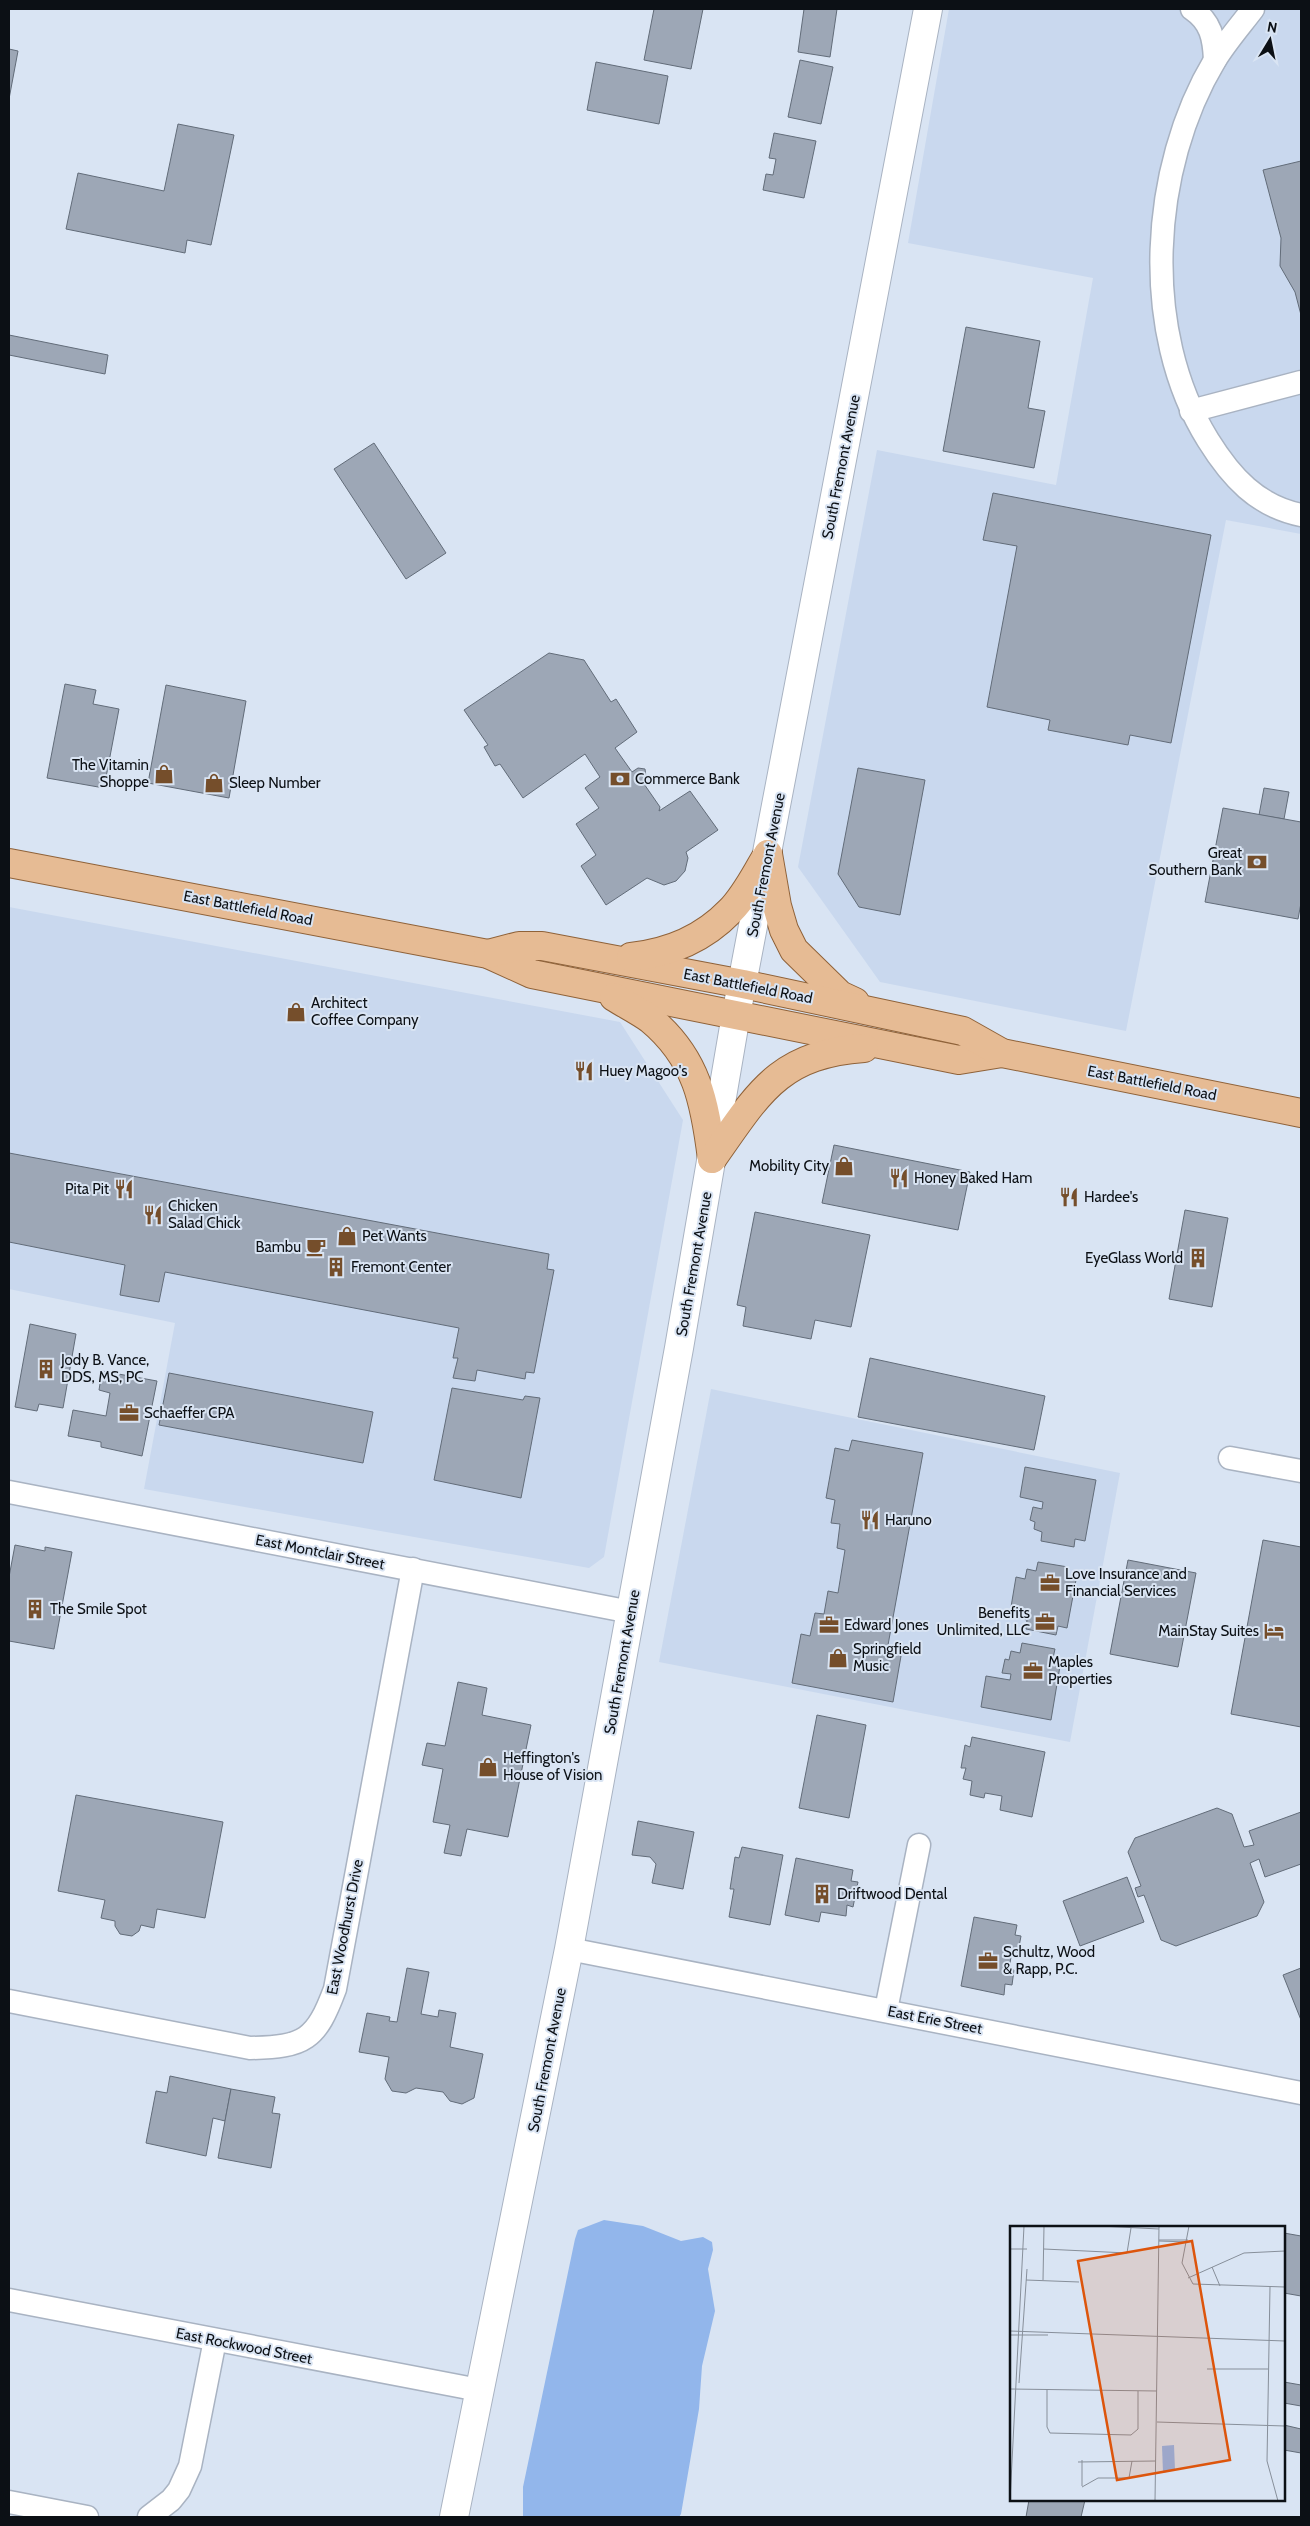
<svg xmlns="http://www.w3.org/2000/svg" width="1310" height="2526" font-family="Cabin,sans-serif">
<rect width="100%" height="100%" fill="#d9e4f3"/>
<g fill="#c9d8ee">
<path d="M949,9H1301V534L1226,520L1126,1031L880,982L798,867L877,450L1056,485L1093,278L908,243Z"/>
<path d="M9,907L620,1022L683,1120L604,1557L589,1568L144,1489L175,1323L9,1289Z"/>
<path d="M711,1389L1120,1473L1070,1742L659,1662Z"/>
</g>
<path fill="#92b6eb" d="M604,2220L643,2226L681,2241L703,2237L712,2242L713,2250L708,2269L715,2311L702,2366L699,2409L681,2514L679,2517H523V2487L575,2239L578,2230Z"/>
<g fill="#9da7b6" stroke="#626c79">
<path d="M654,9H703L691,69L644,60Z"/>
<path d="M804,9H837L830,57L798,52Z"/>
<path d="M9,49L18,51L9,99Z"/>
<path d="M800,60L833,67L821,124L788,117Z"/>
<path d="M596,62L668,76L659,124L587,110Z"/>
<path d="M178,124L234,135L211,245L187,240L185,253L66,229L78,173L164,191Z"/>
<path d="M774,133L816,141L804,198L763,190L766,174L773,175L776,159L769,158Z"/>
<path d="M1301,161V315L1295,292L1280,266L1281,238L1263,170Z"/>
<path d="M966,327L1040,341L1028,408L1045,411L1034,468L943,451Z"/>
<path d="M9,335L108,355L105,374L9,355Z"/>
<path d="M374,443L446,553L406,579L334,469Z"/>
<path d="M993,493L1211,535L1171,743L1130,735L1128,745L1048,730L1050,720L987,707L1017,546L983,540Z"/>
<path d="M549,653L584,660L611,702L616,699L637,732L615,748L632,772L638,768L645,769L646,777L642,781L660,807L659,811L690,791L718,830L686,852L688,858L685,871L676,881L664,885L647,878L606,905L581,866L596,855L576,824L599,808L585,788L600,777L585,754L523,798L500,764L495,766L484,747L488,745L464,710Z"/>
<path d="M65,684L96,690L93,704L119,709L104,788L47,778Z"/>
<path d="M166,685L246,701L229,798L148,783Z"/>
<path d="M858,768L925,780L900,915L859,907L838,874Z"/>
<path d="M1264,788L1289,792L1284,819L1259,815Z"/>
<path d="M1223,808L1301,822V903L1298,919L1205,902Z"/>
<path d="M834,1145L970,1172L958,1230L822,1203Z"/>
<path d="M9,1153L549,1254L547,1269L554,1270L534,1373L526,1372L525,1379L477,1370L475,1381L453,1378L458,1358H453L459,1328L165,1272L159,1302L120,1295L125,1265L9,1242Z"/>
<path d="M1185,1210L1228,1218L1212,1307L1169,1299Z"/>
<path d="M755,1212L870,1235L851,1327L815,1320L811,1339L743,1326L746,1307L737,1305Z"/>
<path d="M30,1324L76,1334L63,1408L39,1404L37,1411L15,1407Z"/>
<path d="M870,1358L1045,1396L1034,1450L858,1417Z"/>
<path d="M102,1371L157,1381L142,1456L101,1447V1442L68,1436L73,1410L106,1416L110,1393L99,1390Z"/>
<path d="M169,1373L373,1412L363,1463L159,1425Z"/>
<path d="M452,1388L523,1400L525,1396L540,1398L521,1498L434,1480Z"/>
<path d="M852,1440L923,1453L888,1645L892,1652L901,1656L893,1702L792,1683L801,1634L810,1636L815,1613L824,1614L828,1591L838,1593L845,1550L837,1548L840,1524L831,1523L835,1500L826,1498L835,1448L849,1451Z"/>
<path d="M1025,1467L1096,1480L1085,1541L1075,1539L1074,1547L1041,1541L1042,1532L1034,1529L1035,1522L1030,1520L1033,1507L1042,1509L1043,1502L1020,1497Z"/>
<path d="M1263,1540L1301,1547V1727L1231,1714Z"/>
<path d="M15,1545L45,1551V1547L72,1552L54,1649L9,1641V1577Z"/>
<path d="M1128,1560L1196,1573L1178,1667L1110,1654Z"/>
<path d="M1038,1562L1068,1567L1067,1578L1076,1580L1067,1628L1058,1626L1056,1635L1026,1629L1027,1620L1018,1618L1019,1609L1011,1607L1016,1577L1025,1579L1027,1569L1036,1571Z"/>
<path d="M1022,1643L1055,1649L1053,1658L1061,1660L1051,1720L981,1707L986,1676L1010,1680L1011,1674L1002,1673L1005,1659L1009,1660L1011,1651L1020,1653Z"/>
<path d="M458,1682L487,1688L482,1715L531,1725L508,1837L467,1829L461,1856L444,1853L450,1825L433,1822L443,1769L422,1765L427,1743L445,1746Z"/>
<path d="M817,1715L866,1725L849,1818L799,1808Z"/>
<path d="M972,1737L1045,1752L1032,1817L1000,1810L1002,1796L985,1793L984,1798L970,1795L972,1781L963,1779L966,1768H961L965,1745L970,1747Z"/>
<path d="M76,1795L223,1822L205,1918L157,1909L154,1928L141,1925L139,1931L132,1936L120,1934L115,1926V1921L101,1918L105,1900L58,1891Z"/>
<path d="M1217,1808L1232,1814L1244,1847L1254,1845L1249,1831L1301,1812V1864L1265,1877L1259,1859L1250,1863L1264,1902L1257,1916L1176,1946L1161,1940L1144,1895L1138,1897L1135,1888L1141,1886L1128,1852L1135,1838Z"/>
<path d="M638,1821L694,1832L683,1889L652,1883L656,1864L650,1857L632,1855Z"/>
<path d="M742,1847L783,1855L770,1925L729,1917L734,1889H730L735,1857L739,1858Z"/>
<path d="M796,1858L853,1870L851,1881L858,1882L853,1907L847,1905L846,1916L821,1912L819,1922L785,1915Z"/>
<path d="M1127,1877L1144,1922L1080,1946L1063,1901Z"/>
<path d="M974,1917L1017,1925L1015,1935L1021,1936L1018,1952L1012,1951L1009,1969L1014,1970L1012,1985L1005,1984L1004,1995L961,1986Z"/>
<path d="M407,1968L429,1972L421,2014L438,2017L439,2010L456,2013L450,2047L483,2054L474,2098L462,2104L450,2101L443,2092L416,2088L406,2093L392,2091L385,2079L389,2057L359,2052L367,2013L390,2017L389,2021L397,2022Z"/>
<path d="M1301,1968V2020L1283,1975Z"/>
<path d="M170,2076L231,2089L225,2121L213,2118L206,2156L146,2143L156,2091L167,2093Z"/>
<path d="M231,2089L275,2097L272,2113L280,2114L271,2168L218,2158Z"/>
<path d="M1284,2233L1301,2236V2296L1284,2293Z"/>
<path d="M1284,2382L1301,2385V2406L1284,2403Z"/>
<path d="M1284,2425L1301,2429V2453L1284,2450Z"/>
<path d="M1029,2500H1085L1081,2517H1026Z"/>
</g>
<g fill="none" stroke-linecap="round" stroke-linejoin="round">
<defs>
<g id="minor">
<path d="M1192,9C1211,22 1214,38 1215,60"/>
<path d="M1253,9C1240,26 1226,42 1215,60C1150,168 1140,331 1208,440C1231,477 1257,506 1301,515"/>
<path d="M1191,411L1301,382"/>
<path d="M1230,1458L1301,1471"/>
<path d="M9,1492L631,1612"/>
<path d="M569,1949L1301,2093"/>
<path d="M9,2001L250,2048C305,2047 316,2040 335,1989L413,1569"/>
<path d="M886,2010L919,1845"/>
<path d="M9,2300L479,2390"/>
<path d="M9,2502L87,2517"/>
<path d="M149,2517L171,2500L179,2490L190,2466L215,2340"/>
</g>
<path id="secondary" d="M454,2517L569,1949L679,1348L736,1015L928,9"/>
<g id="primary">
<path d="M768,854L777,906L784,930L794,950L840,995L855,1002"/>
<path d="M9,863L488,954L532,974L959,1060L1002,1053"/>
<path d="M488,954L519,946H542L743,984L963,1031L1002,1053L1301,1113"/>
<path d="M631,957C668,953 703,939 730,911C746,895 756,873 768,854"/>
<path d="M614,997C625,1004 639,1011 650,1019C697,1058 705,1102 712,1159"/>
<path d="M712,1159C758,1094 778,1054 864,1048"/>
</g>
</defs>
<use href="#minor" stroke="#a9b3c2" stroke-width="25"/>
<use href="#secondary" stroke="#a9b3c2" stroke-width="30"/>
<use href="#primary" stroke="#8f6239" stroke-width="30"/>
<use href="#minor" stroke="#fff" stroke-width="22"/>
<use href="#secondary" stroke="#fff" stroke-width="28"/>
<use href="#primary" stroke="#e6bb94" stroke-width="28"/>
</g>
<defs>
<symbol id="shop-bare" viewBox="-9 -9 18 18"><path d="M-5-2.5h2.3a2.7 3.5 0 0 1 5.4 0H5L5.5 6h-11ZM-1.5-2.5h3a1.5 2.3 0 0 0-3 0Z" fill="#754e2b" stroke="#d9e4f3" stroke-width="2.5" paint-order="stroke"/></symbol>
<symbol id="bank-bare" viewBox="-9 -9 18 18"><path d="M-6-4H6V4H-6ZM0-2.3a2.3 2.3 0 1 0 0 4.6a2.3 2.3 0 1 0 0-4.6Z" fill="#754e2b" stroke="#d9e4f3" stroke-width="2.5" paint-order="stroke"/></symbol>
<symbol id="restaurant-bare" viewBox="-9 -9 18 18"><path d="M-5-6h1v4h1v-4h1v4h1v-4h1v5L-1.5 .5V6h-2V.5L-5-1ZM5-6V6H3V1.5H1.5Q1.5-4 5-6Z" fill="#754e2b" stroke="#d9e4f3" stroke-width="2.5" paint-order="stroke"/></symbol>
<symbol id="cafe-bare" viewBox="-9 -9 18 18"><path d="M-5.5-4.5H6V0H3Q3 3.5 0 3.5H-2.5Q-5.5 3.5-5.5 0ZM3-3.2v2h1.7v-2ZM-6 4.5H4V6H-6Z" fill="#754e2b" stroke="#d9e4f3" stroke-width="2.5" paint-order="stroke"/></symbol>
<symbol id="building-bare" viewBox="-9 -9 18 18"><path d="M-4-6H4V6H1V3H-1V6H-4ZM-2.5-4.3h1.7v1.8h-1.7ZM.8-4.3h1.7v1.8H.8ZM-2.5-1h1.7V.8h-1.7ZM.8-1h1.7V.8H.8Z" fill="#754e2b" stroke="#d9e4f3" stroke-width="2.5" paint-order="stroke"/></symbol>
<symbol id="office-bare" viewBox="-9 -9 18 18"><path d="M-6-3h4V-5.5h4V-3h4V5H-6ZM-1-4.5V-3h2v-1.5ZM-6 0V1H6V0Z" fill="#754e2b" stroke="#d9e4f3" stroke-width="2.5" paint-order="stroke"/></symbol>
<symbol id="hotel-bare" viewBox="-9 -9 18 18"><path d="M-6-4.5h1.5V1H6V5H4.5V3h-9V5H-6ZM-4 0a1.8 1.8 0 1 1 3.6 0ZM.5 0V-2.5h3Q6-2.5 6 0Z" fill="#754e2b" stroke="#d9e4f3" stroke-width="2.5" paint-order="stroke"/></symbol>
</defs>
<g fill-rule="evenodd">
<use href="#shop-bare" x="150" y="760" width="28" height="28"/>
<use href="#bank-bare" x="606" y="765" width="28" height="28"/>
<use href="#shop-bare" x="200" y="769" width="28" height="28"/>
<use href="#bank-bare" x="1243" y="848" width="28" height="28"/>
<use href="#shop-bare" x="282" y="998" width="28" height="28"/>
<use href="#restaurant-bare" x="570" y="1057" width="28" height="28"/>
<use href="#shop-bare" x="830" y="1152" width="28" height="28"/>
<use href="#restaurant-bare" x="885" y="1164" width="28" height="28"/>
<use href="#restaurant-bare" x="110" y="1175" width="28" height="28"/>
<use href="#restaurant-bare" x="1055" y="1183" width="28" height="28"/>
<use href="#restaurant-bare" x="139" y="1201" width="28" height="28"/>
<use href="#shop-bare" x="333" y="1222" width="28" height="28"/>
<use href="#cafe-bare" x="302" y="1233" width="28" height="28"/>
<use href="#building-bare" x="1184" y="1244" width="28" height="28"/>
<use href="#building-bare" x="322" y="1253" width="28" height="28"/>
<use href="#building-bare" x="32" y="1355" width="28" height="28"/>
<use href="#office-bare" x="115" y="1399" width="28" height="28"/>
<use href="#restaurant-bare" x="856" y="1506" width="28" height="28"/>
<use href="#office-bare" x="1036" y="1569" width="28" height="28"/>
<use href="#building-bare" x="21" y="1595" width="28" height="28"/>
<use href="#office-bare" x="1031" y="1608" width="28" height="28"/>
<use href="#office-bare" x="815" y="1611" width="28" height="28"/>
<use href="#hotel-bare" x="1260" y="1617" width="28" height="28"/>
<use href="#shop-bare" x="824" y="1644" width="28" height="28"/>
<use href="#office-bare" x="1019" y="1657" width="28" height="28"/>
<use href="#shop-bare" x="474" y="1753" width="28" height="28"/>
<use href="#building-bare" x="808" y="1880" width="28" height="28"/>
<use href="#office-bare" x="974" y="1947" width="28" height="28"/>
</g>
<g text-anchor="middle" stroke-width="4" stroke-linejoin="round" paint-order="stroke">
<g font-size="15" fill="#0c1015" stroke="#d9e4f3">
<text transform="translate(841 467) rotate(-79)" y="5">South Fremont Avenue</text>
<text transform="translate(766 865) rotate(-79)" y="5">South Fremont Avenue</text>
<text transform="translate(248 908) rotate(11)" y="5">East Battlefield Road</text>
<text transform="translate(748 986) rotate(11)" y="5">East Battlefield Road</text>
<text transform="translate(1152 1083) rotate(11)" y="5">East Battlefield Road</text>
<text transform="translate(694 1264) rotate(-80)" y="5">South Fremont Avenue</text>
<text transform="translate(320 1552) rotate(11)" y="5">East Montclair Street</text>
<text transform="translate(622 1662) rotate(-80)" y="5">South Fremont Avenue</text>
<text transform="translate(345 1927) rotate(-79)" y="5">East Woodhurst Drive</text>
<text transform="translate(935 2020) rotate(11)" y="5">East Erie Street</text>
<text transform="translate(547 2060) rotate(-79)" y="5">South Fremont Avenue</text>
<text transform="translate(244 2346) rotate(11)" y="5">East Rockwood Street</text>
</g>
<g font-size="15" fill="#0c1015" stroke="#d9e4f3" text-anchor="start">
<text x="149" y="770" text-anchor="end">The Vitamin<tspan x="149" dy="17">Shoppe</tspan></text>
<text x="635" y="784">Commerce Bank</text>
<text x="229" y="788">Sleep Number</text>
<text x="1242" y="858" text-anchor="end">Great<tspan x="1242" dy="17">Southern Bank</tspan></text>
<text x="311" y="1008">Architect<tspan x="311" dy="17">Coffee Company</tspan></text>
<text x="599" y="1076">Huey Magoo's</text>
<text x="829" y="1171" text-anchor="end">Mobility City</text>
<text x="914" y="1183">Honey Baked Ham</text>
<text x="109" y="1194" text-anchor="end">Pita Pit</text>
<text x="1084" y="1202">Hardee's</text>
<text x="168" y="1211">Chicken<tspan x="168" dy="17">Salad Chick</tspan></text>
<text x="362" y="1241">Pet Wants</text>
<text x="301" y="1252" text-anchor="end">Bambu</text>
<text x="1183" y="1263" text-anchor="end">EyeGlass World</text>
<text x="351" y="1272">Fremont Center</text>
<text x="61" y="1365">Jody B. Vance,<tspan x="61" dy="17">DDS, MS, PC</tspan></text>
<text x="144" y="1418">Schaeffer CPA</text>
<text x="885" y="1525">Haruno</text>
<text x="1065" y="1579">Love Insurance and<tspan x="1065" dy="17">Financial Services</tspan></text>
<text x="50" y="1614">The Smile Spot</text>
<text x="1030" y="1618" text-anchor="end">Benefits<tspan x="1030" dy="17">Unlimited, LLC</tspan></text>
<text x="844" y="1630">Edward Jones</text>
<text x="1259" y="1636" text-anchor="end">MainStay Suites</text>
<text x="853" y="1654">Springfield<tspan x="853" dy="17">Music</tspan></text>
<text x="1048" y="1667">Maples<tspan x="1048" dy="17">Properties</tspan></text>
<text x="503" y="1763">Heffington's<tspan x="503" dy="17">House of Vision</tspan></text>
<text x="837" y="1899">Driftwood Dental</text>
<text x="1003" y="1957">Schultz, Wood<tspan x="1003" dy="17">&amp; Rapp, P.C.</tspan></text>
</g>
</g>
<g transform="translate(1010 2226)">
<rect width="275" height="275" fill="#d9e4f3"/>
<path d="M164,219L165,244L153,247L152,220Z" fill="#92b6eb"/>
<path fill="none" stroke="#878f9a" stroke-width="1" d="M90,0L149,3M179,0L172,37L183,58L275,61M149,14H178M149,15L177,16M0,23H17M34,23L117,27L121,2M202,41L210,60M178,52L234,27L275,25M16,54L69,56M33,54L34,0M260,61L257,235L268,275M0,105L275,115M0,109H38M197,143H258M9,157L17,43M0,163L147,165M37,164V201L40,207L121,209L128,203V165M147,196L275,200M68,236L146,235M72,260V234M72,261L88,252H119L122,235M0,275L14,0M145,275L149,0"/>
<path fill="#dd550c" fill-opacity="0.15" stroke="#dd550c" stroke-width="2.5" d="M182,15L220,234L107,254L68,35Z"/>
<rect width="275" height="275" fill="none" stroke="#0c1015" stroke-width="2.5"/>
</g>
<rect width="1310" height="2526" fill="none" stroke="#0c1015" stroke-width="20"/>
<g transform="translate(1270 40) rotate(10)" stroke="#d9e4f3" stroke-width="4" paint-order="stroke">
<path d="M0-4L9 19L0 12L-9 19Z" fill="#0c1015"/>
<text y="-8" font-size="14" font-weight="bold" text-anchor="middle" fill="#0c1015">N</text>
</g>
</svg>
